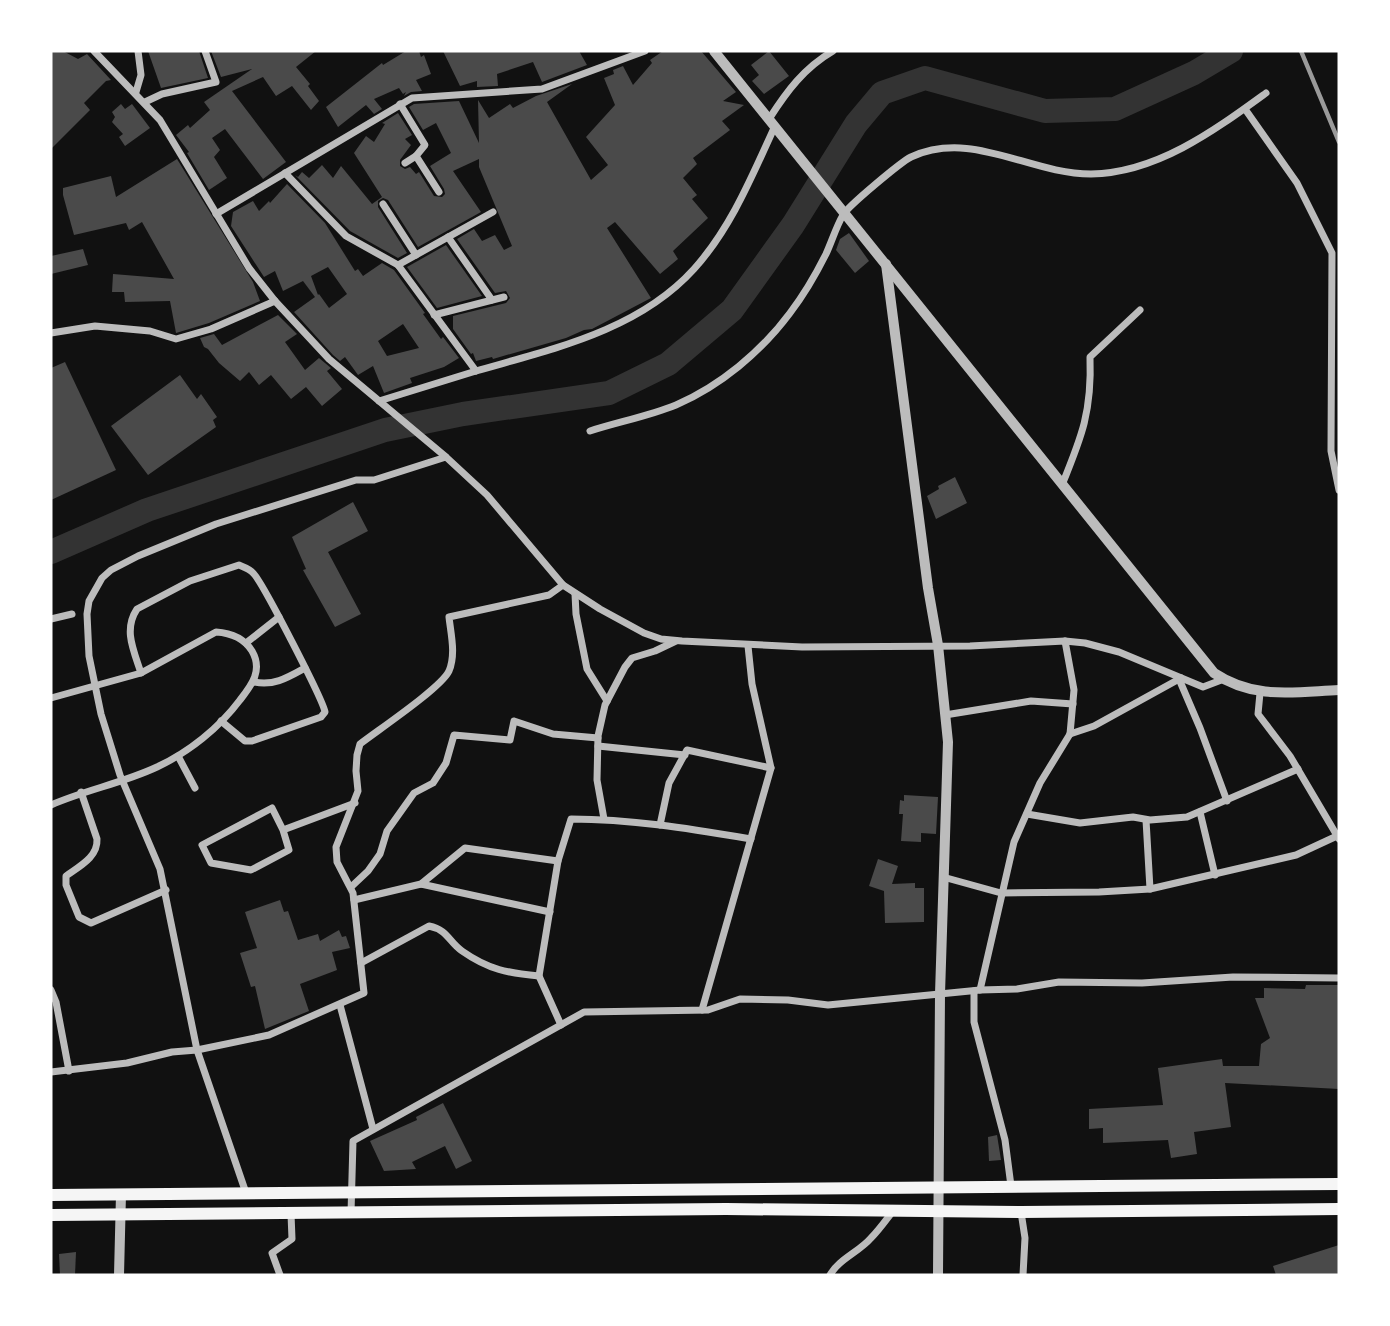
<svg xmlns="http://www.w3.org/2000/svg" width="1390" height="1326" font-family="Lora,serif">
<rect width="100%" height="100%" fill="#111"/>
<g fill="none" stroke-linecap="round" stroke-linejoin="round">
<path stroke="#333" stroke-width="24" d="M51,552L147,510L385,430L463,414L609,393L668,364L732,310L793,225L856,124L882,93L925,78L1045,111L1115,109L1194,73L1231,51"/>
</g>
<g fill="#4a4a4a" fill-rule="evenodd">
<path d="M51,51H63L78,59L87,54L111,80L106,81L84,103L90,110L51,149Z"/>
<path d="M148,51H199L208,78L161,88Z"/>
<path d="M211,51H316L296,67L310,84L308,86L319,101L311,110L292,86L276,96L263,77L232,91L286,162L263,179L225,129L212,138L220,150L214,157L227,178L209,190L187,153L189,152L176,135L188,125L190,128L210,110L204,102L252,69L221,77Z"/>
<path d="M406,51H419L421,57L424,55L431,74L416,80L422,91L411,92L404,96L406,92L403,94L399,88L374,99L382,109L374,114L366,105L338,127L326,107L382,63L383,65Z"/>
<path d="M443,51H579L587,65L542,82L533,62L497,74L498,86L477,87V81L460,86Z"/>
<path d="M663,51H701L736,92L723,101L744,105L722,121L730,130L693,158L697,164L683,178L697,195L692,199L708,218L673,251L678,259L660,274L615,222L607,228L651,298L592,329L584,330L566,338L493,359L492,357L476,361L473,353L471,354L453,329V316L506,303L510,298L506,291L495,293L457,239L474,229L482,241L495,235L504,250L512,246L479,167V159L453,171L481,212L418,247L388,200L383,198L378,201V207L407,253L398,258L350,231L295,175L298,177L302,172L309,178L322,165L333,178L341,166L372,204L382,197L354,153L366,136L374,142L385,124L382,123L398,113L412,135L405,139L411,145L400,160V166L405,169L410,167L416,174L419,172L434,196L442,197L445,194L444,189L430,166L451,153L436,123L423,130L409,107L414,104L459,101L479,143L478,100L489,118L510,104L513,108L536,96L572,84L547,102L591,180L608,165L586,137L615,105L604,78L614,74L613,70L623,66L633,85L652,63L650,60Z"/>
<path d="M769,51L789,76L764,94L752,81L759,75L751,65Z"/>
<path d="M121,104L125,109L132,104L150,128L125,146L119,137L123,134L112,122L115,117L112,112Z"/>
<path d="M177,159L253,282L260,301L209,323L176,333L170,301L125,302L124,292H112L113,274L174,279L142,222L129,230L126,223L74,235L63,195V188L111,176L116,197Z"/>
<path d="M287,184L325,223L355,271L358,269L363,276L382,263L394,270L425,313L423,314L441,339L443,337L459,358L444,367L410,378L412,383L384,393L373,366L358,375L345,357L340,361L333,355L294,312L315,297L303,281L283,291L275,271L264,277L231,226L233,212L253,201L259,211L269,201L270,203ZM328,267L347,294L329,308L319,294L318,295L311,276ZM403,324L419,348L387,356L378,341Z"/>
<path d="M849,233L869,261L855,273L836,250L840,239Z"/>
<path d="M446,245L482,296L437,308L407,267Z"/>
<path d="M83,249L88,265L51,274V256Z"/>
<path d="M278,315L297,334L285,342L305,370L319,358L331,368L327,371L342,389L322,406L306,387L291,399L271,375L259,385L249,372L240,381L219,363L208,349L204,347L200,338L214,334L222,345Z"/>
<path d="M65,362L116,470L51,500V368Z"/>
<path d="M180,375L197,399L201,394L217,417L213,420L216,427L148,475L111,426Z"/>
<path d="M955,477L967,503L936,519L927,496L939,489L938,486Z"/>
<path d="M353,502L368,531L328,552L361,614L335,627L303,570L306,569L292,537Z"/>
<path d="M904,795L938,797L936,834L921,833V842L901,841L903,814H899L900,800L904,801Z"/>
<path d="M878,859L898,866L892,884L915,883V888H924V922L885,923L884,891L869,886Z"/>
<path d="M280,900L284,912L288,911L298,940L318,934L320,941L339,930L342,937L346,936L350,948L332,952L337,970L300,984L309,1011L265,1029L255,986L251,987L240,953L257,948L245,912Z"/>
<path d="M1306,985H1339V1089L1225,1083L1231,1127L1194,1132L1197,1154L1171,1158L1168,1140L1103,1143V1128L1089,1129V1109L1163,1105L1158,1068L1222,1059L1223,1066H1259L1261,1044L1270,1038L1255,998H1264V988L1305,989Z"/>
<path d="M443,1103L472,1161L456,1169L445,1146L412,1162L416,1169L384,1171L370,1141L417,1120L416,1117Z"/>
<path d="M997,1135L1001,1160L989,1161L988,1137Z"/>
<path d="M1339,1245V1275H1276L1273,1266Z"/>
<path d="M76,1252L75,1275H60L59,1254Z"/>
</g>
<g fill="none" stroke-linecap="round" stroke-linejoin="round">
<g stroke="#bcbcbc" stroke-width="7">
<path d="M94,51L160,120L249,268L275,301L329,359L446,457L487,495L563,585L600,609L644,633L661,639L682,641L802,647L970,646L1065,641L1085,643L1119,652L1203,687L1224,679"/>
<path d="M136,92L141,75L138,51"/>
<path d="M145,102L162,94L216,82L205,51"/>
<path d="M400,104L425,145L416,156L439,192"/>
<path d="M1245,109L1297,183L1332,253L1331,451L1339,490"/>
<path d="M769,119C787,91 804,68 833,51"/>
<path d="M405,163L416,156"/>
<path d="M285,173L346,236L398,265L476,371"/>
<path d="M383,204L416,255"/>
<path d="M216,214L412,98L542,89L645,51"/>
<path d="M448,237L492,300"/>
<path d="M398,265L493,212"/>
<path d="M434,315L504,297"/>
<path d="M51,333L95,326L150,331L176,339L211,329L275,301"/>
<path d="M379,401C411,391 443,381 476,371C552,349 638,331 694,269C731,228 752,176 775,126"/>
<path d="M590,431C618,422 649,416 676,405C720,386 761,352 790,313C803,296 816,274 826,254C832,241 836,227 843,215C848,206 901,162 911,157C972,129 1029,174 1091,174C1157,173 1215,130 1266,93"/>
<path d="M1062,485C1082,436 1092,411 1090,357L1140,310"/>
<path d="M575,594L576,614L587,669L607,701"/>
<path d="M51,619L72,614"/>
<path d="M246,643L279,617"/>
<path d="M141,673C134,651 123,630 137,609L190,581L239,565C244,567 250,569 253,573C262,581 323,700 325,712L321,717L252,741H245L221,721"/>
<path d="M1179,679L1200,728L1227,801"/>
<path d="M254,682C274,686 287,678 305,668"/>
<path d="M1260,693L1258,714L1290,756L1339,839"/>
<path d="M51,698L141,673L216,632C231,633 244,638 252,651C263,670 252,685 240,700C219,728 189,752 157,767C123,783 85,790 51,805"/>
<path d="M945,715L1031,701L1073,704"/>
<path d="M1070,734L1094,726L1181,678"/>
<path d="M598,746L685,755"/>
<path d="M178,756L195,788"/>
<path d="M81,792L97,839C98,857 80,866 66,876V885L79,917L91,923L166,890"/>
<path d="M1200,812L1215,875"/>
<path d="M1027,814L1080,823L1133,817L1150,820L1187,817L1298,769"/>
<path d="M604,819L597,780L598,736L605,705L625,667L632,658L655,651L676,641"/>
<path d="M1146,820L1150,889"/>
<path d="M660,825L669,783L687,750L771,768"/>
<path d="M283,830L289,850L251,870L211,863L202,845L272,808L283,830L355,803"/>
<path d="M943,877L1001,893L1099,892L1150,889L1296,855L1337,836"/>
<path d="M421,884L550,912"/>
<path d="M351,887L368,871L380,854L387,831L414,793L433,783L446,763L454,735L510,740L514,721L553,734L598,738"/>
<path d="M354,900L421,884L465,848L558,861"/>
<path d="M361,963L429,926C448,930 448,941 462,951C489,970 508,973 539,976"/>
<path d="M51,990L56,1002L69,1071"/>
<path d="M980,990L1014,842L1040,783L1070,734L1074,690L1065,641"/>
<path d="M974,991V1022L1005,1140L1011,1186"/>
<path d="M340,1005L373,1129"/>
<path d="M702,1010L771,768L752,684L748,646"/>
<path d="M561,1025L539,976L558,861L571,819C632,819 691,829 751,839"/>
<path d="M51,1072L127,1063L172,1052L197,1050L269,1035L364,993L353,893L337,862L336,847L358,791L356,771L357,755L360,744C378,730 441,688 449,671C456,654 451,635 449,617L549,595L563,585"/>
<path d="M246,1193L197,1050L160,869L120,775L101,714L89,656L87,614L89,601L102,578L111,570L138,556L216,524L356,480H374L446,457"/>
<path d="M1021,1212L1025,1238L1023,1275"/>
<path d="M351,1213L353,1141L584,1012L708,1010L740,999L788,1000L828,1005L980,990L1017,989L1059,982L1142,983L1233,977L1339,978"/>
<path d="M280,1275L272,1253L292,1239L291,1214"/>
<path d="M830,1275C839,1259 859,1252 871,1238C879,1230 886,1220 893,1211"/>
</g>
<g stroke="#bcbcbc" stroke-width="10">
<path d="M714,51L1214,673C1254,700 1294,692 1339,690"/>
<path d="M886,264L928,588L938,645L948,742L940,994L938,1275"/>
<path d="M119,1275L121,1194"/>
</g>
<g stroke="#f5f5f5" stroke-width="12">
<path d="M51,1195L1339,1184"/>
<path d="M51,1215L726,1209L1021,1212L1339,1209"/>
</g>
<path stroke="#9a9a9a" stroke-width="4.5" d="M1301,51L1339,142"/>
</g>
<rect width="1390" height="1326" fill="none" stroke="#ffffff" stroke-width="105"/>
</svg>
